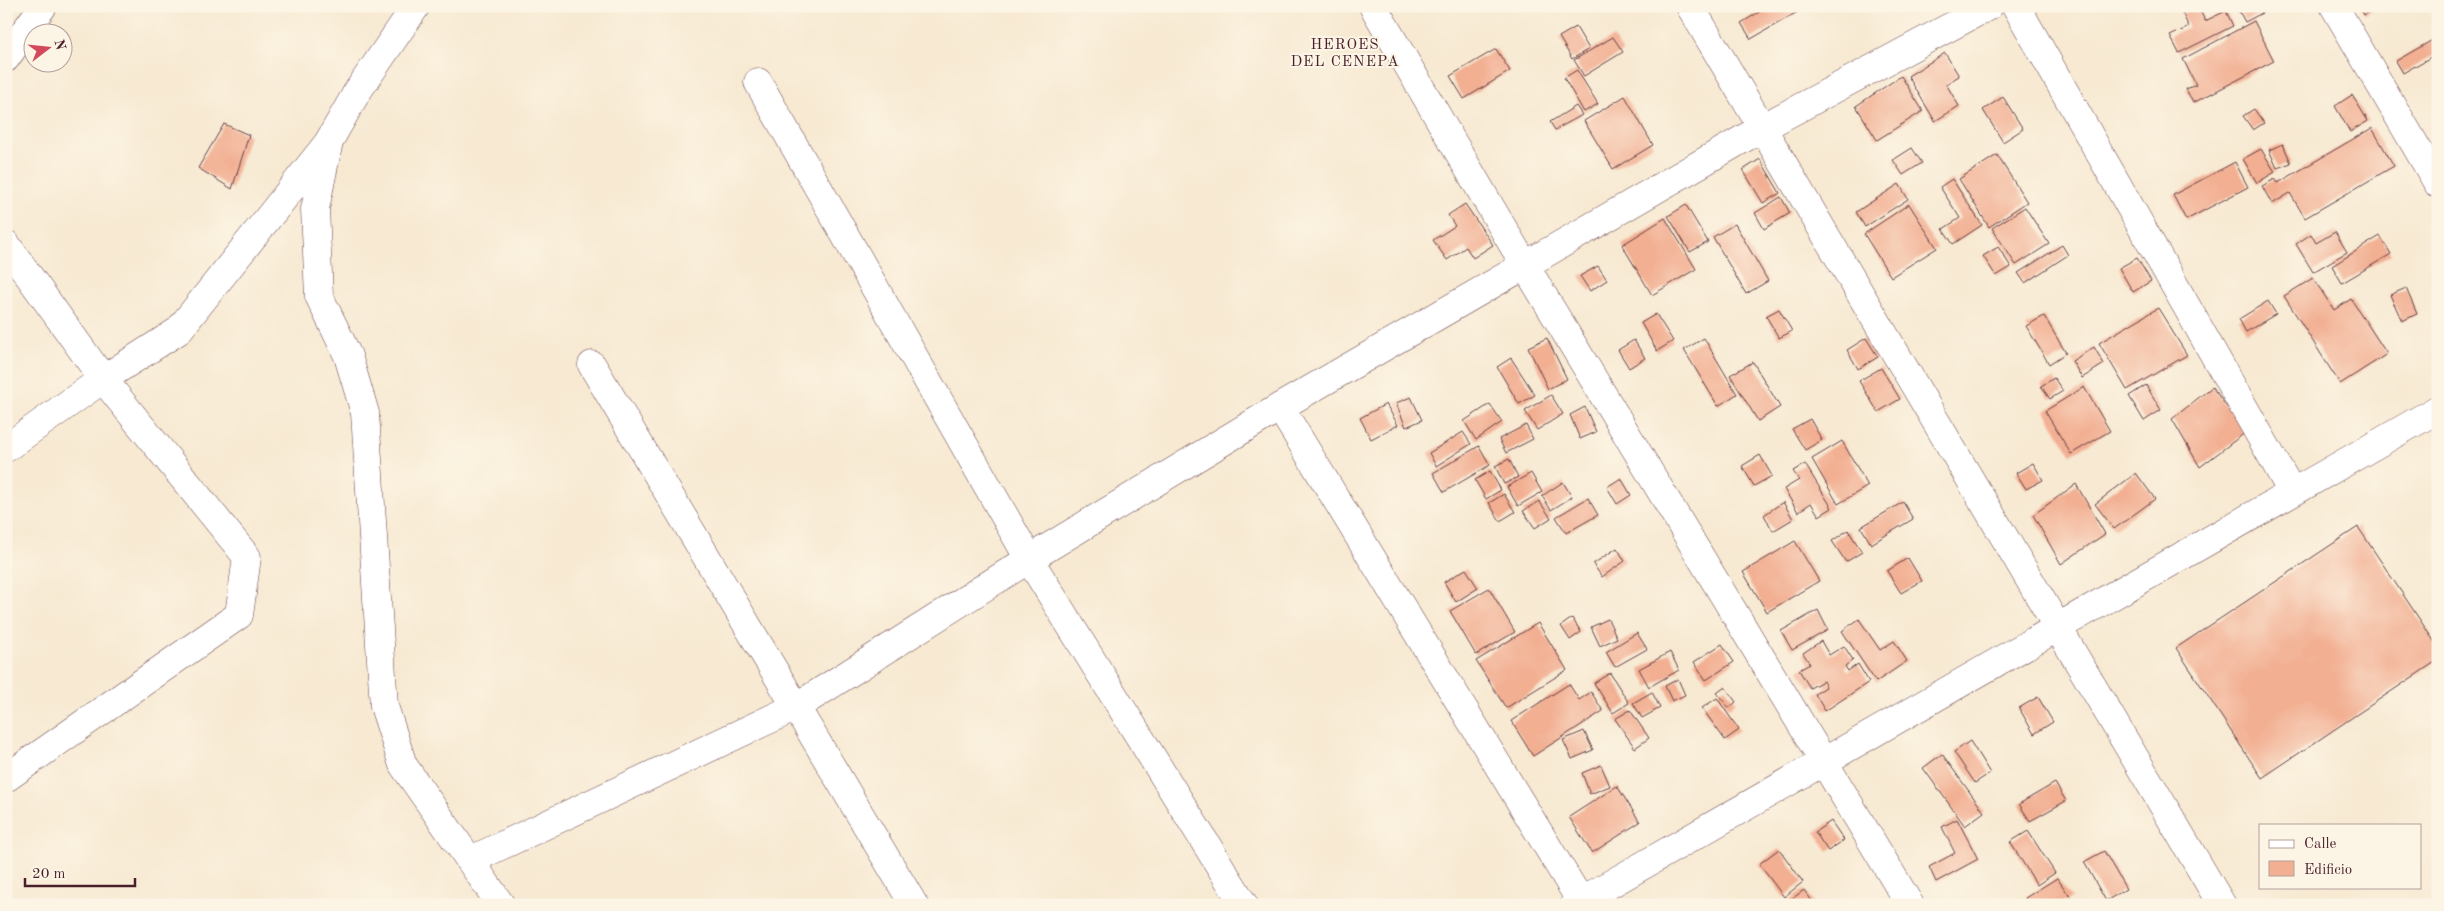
<svg xmlns="http://www.w3.org/2000/svg" width="2444" height="911" font-family="'Old Standard TT',serif">
<rect width="100%" height="100%" fill="#fcf5e5"/>
<filter id="ink" filterUnits="userSpaceOnUse"><feTurbulence type="fractalNoise" baseFrequency=".02" numOctaves="2"/><feDisplacementMap in="SourceGraphic" scale="10" xChannelSelector="R" yChannelSelector="G"/><feConvolveMatrix kernelMatrix="1 2 1 2 8 2 1 2 1" color-interpolation-filters="sRGB"/></filter>
<filter id="wash" filterUnits="userSpaceOnUse"><feTurbulence type="fractalNoise" baseFrequency=".0096" numOctaves="4" result="noise"/><feDisplacementMap in="SourceGraphic" scale="20" xChannelSelector="R" yChannelSelector="G"/><feGaussianBlur stdDeviation="1.12" result="paint"/><feColorMatrix in="noise" values="0 0 0 0 0 0 0 0 0 0 0 0 0 0 0 0 0 1.4 0 .05"/><feComposite in="paint" operator="in"/></filter>
<g filter="url(#wash)">
<rect width="100%" height="100%" fill="#f7e9d2"/>
<g id="blocks">
<g fill="#f2af92">
<path d="M1769,6H1797L1799,11L1751,39L1741,23Z"/>
<path d="M2196,6H2198L2205,21L2226,11L2233,26L2179,53L2170,36L2189,27L2182,13Z"/>
<path d="M2236,6H2258L2262,13L2245,22Z"/>
<path d="M2359,6H2379L2364,15Z"/>
<path d="M2254,21L2274,61L2193,103L2186,89L2196,85L2183,59Z"/>
<path d="M1576,27L1589,49L1572,59L1559,37Z"/>
<path d="M1613,37L1623,52L1584,76L1574,60Z"/>
<path d="M2436,38L2438,53L2403,73L2396,61Z"/>
<path d="M1496,49L1510,71L1464,99L1450,76Z"/>
<path d="M1945,53L1959,76L1946,84L1959,106L1935,121L1908,76Z"/>
<path d="M1577,70L1598,104L1584,112L1564,78Z"/>
<path d="M1901,76L1923,111L1877,140L1856,106Z"/>
<path d="M2352,95L2368,121L2350,132L2335,106Z"/>
<path d="M1625,96L1653,145L1613,169L1584,121Z"/>
<path d="M2003,97L2023,129L2003,142L1983,110Z"/>
<path d="M1576,106L1582,115L1555,130L1550,122Z"/>
<path d="M2254,109L2264,123L2253,130L2243,116Z"/>
<path d="M224,124L249,135L232,189L198,168Z"/>
<path d="M2372,128L2394,166L2305,218L2290,193L2272,204L2262,186L2275,179L2278,183Z"/>
<path d="M2283,144L2291,163L2277,168L2269,150Z"/>
<path d="M1912,148L1922,163L1903,175L1893,160Z"/>
<path d="M2261,149L2275,172L2257,183L2243,159Z"/>
<path d="M1997,155L2027,202L1989,227L1959,179Z"/>
<path d="M1760,159L1780,193L1763,203L1743,170Z"/>
<path d="M2235,162L2248,187L2186,220L2173,195Z"/>
<path d="M1952,179L1982,225L1953,244L1943,229L1960,218L1940,187Z"/>
<path d="M1899,184L1908,199L1865,227L1856,212Z"/>
<path d="M1781,197L1790,213L1764,229L1755,213Z"/>
<path d="M1465,204L1493,245L1473,258L1466,247L1447,260L1433,240L1455,226L1448,215Z"/>
<path d="M1909,204L1937,248L1891,277L1864,234Z"/>
<path d="M1686,205L1708,242L1690,252L1668,216Z"/>
<path d="M2025,207L2049,244L2016,265L1992,228Z"/>
<path d="M1665,218L1696,269L1652,295L1622,245Z"/>
<path d="M1735,224L1768,281L1746,294L1713,237Z"/>
<path d="M2335,232L2347,252L2313,272L2296,244L2311,234L2316,243Z"/>
<path d="M2380,236L2391,254L2342,283L2332,266Z"/>
<path d="M2062,245L2068,255L2025,283L2018,273Z"/>
<path d="M1998,247L2011,267L1996,276L1983,256Z"/>
<path d="M2137,258L2151,281L2133,292L2119,268Z"/>
<path d="M1598,266L1607,280L1590,291L1580,276Z"/>
<path d="M2313,278L2334,310L2351,299L2387,354L2340,384L2284,296Z"/>
<path d="M2406,288L2417,314L2402,321L2390,295Z"/>
<path d="M2268,301L2276,314L2246,332L2239,319Z"/>
<path d="M2158,308L2187,355L2127,390L2099,343Z"/>
<path d="M1779,309L1792,331L1779,338L1766,316Z"/>
<path d="M1656,314L1673,341L1657,351L1641,323Z"/>
<path d="M2044,316L2066,353L2049,364L2026,326Z"/>
<path d="M1547,338L1567,379L1548,389L1528,347Z"/>
<path d="M1704,338L1737,394L1718,406L1684,350Z"/>
<path d="M1866,338L1878,357L1858,369L1847,350Z"/>
<path d="M1634,340L1645,358L1629,368L1618,350Z"/>
<path d="M2094,347L2104,364L2082,378L2072,361Z"/>
<path d="M1511,358L1535,395L1519,404L1497,367Z"/>
<path d="M1753,362L1780,407L1758,421L1730,375Z"/>
<path d="M1881,368L1900,399L1878,412L1859,381Z"/>
<path d="M2054,378L2063,391L2050,399L2041,386Z"/>
<path d="M2146,385L2161,410L2144,421L2129,396Z"/>
<path d="M2084,387L2110,431L2071,454L2045,411Z"/>
<path d="M2212,387L2246,432L2200,467L2172,419Z"/>
<path d="M1551,395L1563,414L1537,430L1525,411Z"/>
<path d="M1411,397L1422,420L1406,427L1396,403Z"/>
<path d="M1386,404L1398,425L1371,439L1360,418Z"/>
<path d="M1490,404L1502,422L1476,440L1464,421Z"/>
<path d="M1585,407L1596,432L1580,439L1570,415Z"/>
<path d="M1810,419L1822,440L1805,450L1792,429Z"/>
<path d="M1526,425L1533,439L1506,453L1499,439Z"/>
<path d="M1463,432L1471,444L1436,466L1429,453Z"/>
<path d="M1842,441L1868,486L1838,504L1812,459Z"/>
<path d="M1479,446L1490,465L1444,492L1433,473Z"/>
<path d="M1760,455L1772,476L1754,486L1742,466Z"/>
<path d="M1509,459L1518,477L1504,484L1495,466Z"/>
<path d="M2033,463L2043,480L2026,489L2016,473Z"/>
<path d="M1805,464L1832,508L1819,516L1811,503L1798,512L1784,489L1799,480L1793,471Z"/>
<path d="M1490,471L1501,490L1486,499L1475,480Z"/>
<path d="M1531,473L1542,492L1518,506L1507,487Z"/>
<path d="M2136,473L2155,499L2114,529L2095,504Z"/>
<path d="M1621,478L1631,495L1617,504L1607,487Z"/>
<path d="M1563,482L1572,497L1551,510L1542,496Z"/>
<path d="M2076,484L2105,534L2061,564L2033,515Z"/>
<path d="M1504,494L1515,512L1500,521L1489,503Z"/>
<path d="M1588,498L1598,515L1566,533L1556,517Z"/>
<path d="M1539,501L1551,518L1535,528L1523,511Z"/>
<path d="M1783,502L1793,519L1773,531L1764,515Z"/>
<path d="M1903,502L1913,519L1871,544L1861,527Z"/>
<path d="M2358,527L2438,647V660L2262,778L2176,648Z"/>
<path d="M1848,530L1862,552L1846,562L1832,541Z"/>
<path d="M1795,541L1819,581L1767,612L1743,572Z"/>
<path d="M1617,548L1625,561L1602,577L1593,564Z"/>
<path d="M1908,558L1922,581L1901,593L1887,571Z"/>
<path d="M1466,569L1478,588L1456,602L1444,582Z"/>
<path d="M1489,588L1515,632L1476,655L1450,611Z"/>
<path d="M1818,610L1828,630L1792,650L1781,631Z"/>
<path d="M1572,618L1581,632L1570,640L1561,626Z"/>
<path d="M1608,619L1617,638L1600,646L1591,627Z"/>
<path d="M1859,619L1880,650L1894,641L1907,661L1876,682L1842,631Z"/>
<path d="M1538,623L1567,670L1506,708L1476,661Z"/>
<path d="M1637,633L1647,649L1615,667L1606,652Z"/>
<path d="M1821,641L1829,655L1844,646L1853,660L1845,666L1848,671L1858,664L1869,682L1825,711L1815,694L1826,687L1823,681L1810,688L1799,670L1810,664L1803,653Z"/>
<path d="M1722,644L1734,662L1706,680L1694,662Z"/>
<path d="M1670,652L1679,670L1649,687L1639,669Z"/>
<path d="M1610,673L1629,703L1613,713L1594,683Z"/>
<path d="M1678,679L1685,695L1672,701L1665,686Z"/>
<path d="M1569,684L1579,700L1591,692L1603,711L1533,756L1511,721Z"/>
<path d="M1725,687L1736,702L1729,708L1717,693Z"/>
<path d="M1652,692L1660,708L1642,718L1633,703Z"/>
<path d="M2038,697L2053,722L2034,734L2019,708Z"/>
<path d="M1717,698L1739,730L1725,740L1702,708Z"/>
<path d="M1630,710L1649,738L1635,748L1615,719Z"/>
<path d="M1584,731L1593,750L1572,759L1563,740Z"/>
<path d="M1970,741L1990,773L1975,783L1954,752Z"/>
<path d="M1942,754L1984,812L1965,826L1923,768Z"/>
<path d="M1601,765L1610,786L1590,794L1582,773Z"/>
<path d="M2055,783L2066,801L2030,821L2019,804Z"/>
<path d="M1617,786L1640,822L1592,853L1569,817Z"/>
<path d="M1957,819L1978,859L1936,882L1929,867L1955,853L1942,827Z"/>
<path d="M1831,821L1844,840L1828,851L1815,832Z"/>
<path d="M2028,831L2055,873L2037,885L2010,842Z"/>
<path d="M1779,849L1803,882L1784,897L1759,864Z"/>
<path d="M2104,851L2126,889L2106,901L2084,862Z"/>
<path d="M2057,878L2071,898L2060,905H2030L2025,898Z"/>
<path d="M1804,890L1815,905H1791L1789,901Z"/>
</g>
</g>
</g>
<g filter="url(#ink)">
<use href="#blocks" fill-opacity="0" stroke="#643d44" stroke-width="1"/>
<g fill="none" stroke-linecap="round" stroke-linejoin="round">
<defs>
<g id="street">
<path d="M416,6L357,92L329,141L315,209L319,296L348,356L365,413L384,706L403,765L501,905"/>
<path d="M1373,6L1514,247L1910,905"/>
<path d="M1690,6L2222,905"/>
<path d="M2016,6L2292,492"/>
<path d="M2334,6L2438,184"/>
<path d="M6,58L43,6"/>
<path d="M758,82L1029,559L1244,905"/>
<path d="M6,244L103,379L247,557L239,615L6,778"/>
<path d="M592,365L914,905"/>
<path d="M1280,407L1583,905"/>
<path d="M6,448L103,379L178,331L327,144"/>
<path d="M471,860L796,707L1029,559L1280,407L1762,128L1989,6"/>
<path d="M1574,905L2438,409"/>
</g>
</defs>
<use href="#street" stroke="#643d44" stroke-width="29"/>
<use href="#street" stroke="#fff" stroke-width="28"/>
</g>
</g>
<g text-anchor="middle" stroke-width="4" stroke-linejoin="round" paint-order="stroke">
<g font-size="15" letter-spacing="1" fill="#4a1f2b" stroke="#fcf5e5">
<text x="1345" y="49">HEROES<tspan x="1345" dy="17">DEL CENEPA</tspan></text>
</g>
</g>
<rect width="2444" height="911" fill="none" stroke="#fcf5e5" stroke-width="25"/>
<rect x="2259" y="824" width="162" height="65" fill="#fcf5e5" stroke="#b59f9b"/>
<rect x="2269" y="840" width="25" height="8" fill="#ffffff" stroke="#b59f9b"/>
<text x="2304" y="848" font-size="15" fill="#4a1f2b">Calle</text>
<rect x="2269" y="861" width="25" height="15" fill="#f2af92" stroke="#b59f9b"/>
<text x="2304" y="874" font-size="15" fill="#4a1f2b">Edificio</text>
<g transform="translate(48 48) rotate(74)"><circle r="24" fill="#fcf5e5" stroke="#b59f9b"/>
<path d="M0-4L9 19L0 12L-9 19Z" fill="#d1495b"/>
<text y="-8" font-size="14" font-weight="bold" text-anchor="middle" fill="#4a1f2b">N</text>
</g>
<path d="M25 878v8h110v-8" fill="none" stroke="#4a1f2b" stroke-width="2.5"/>
<text x="32" y="878" font-size="15" fill="#4a1f2b" stroke="#fcf5e5" stroke-width="4" paint-order="stroke">20 m</text>
</svg>
